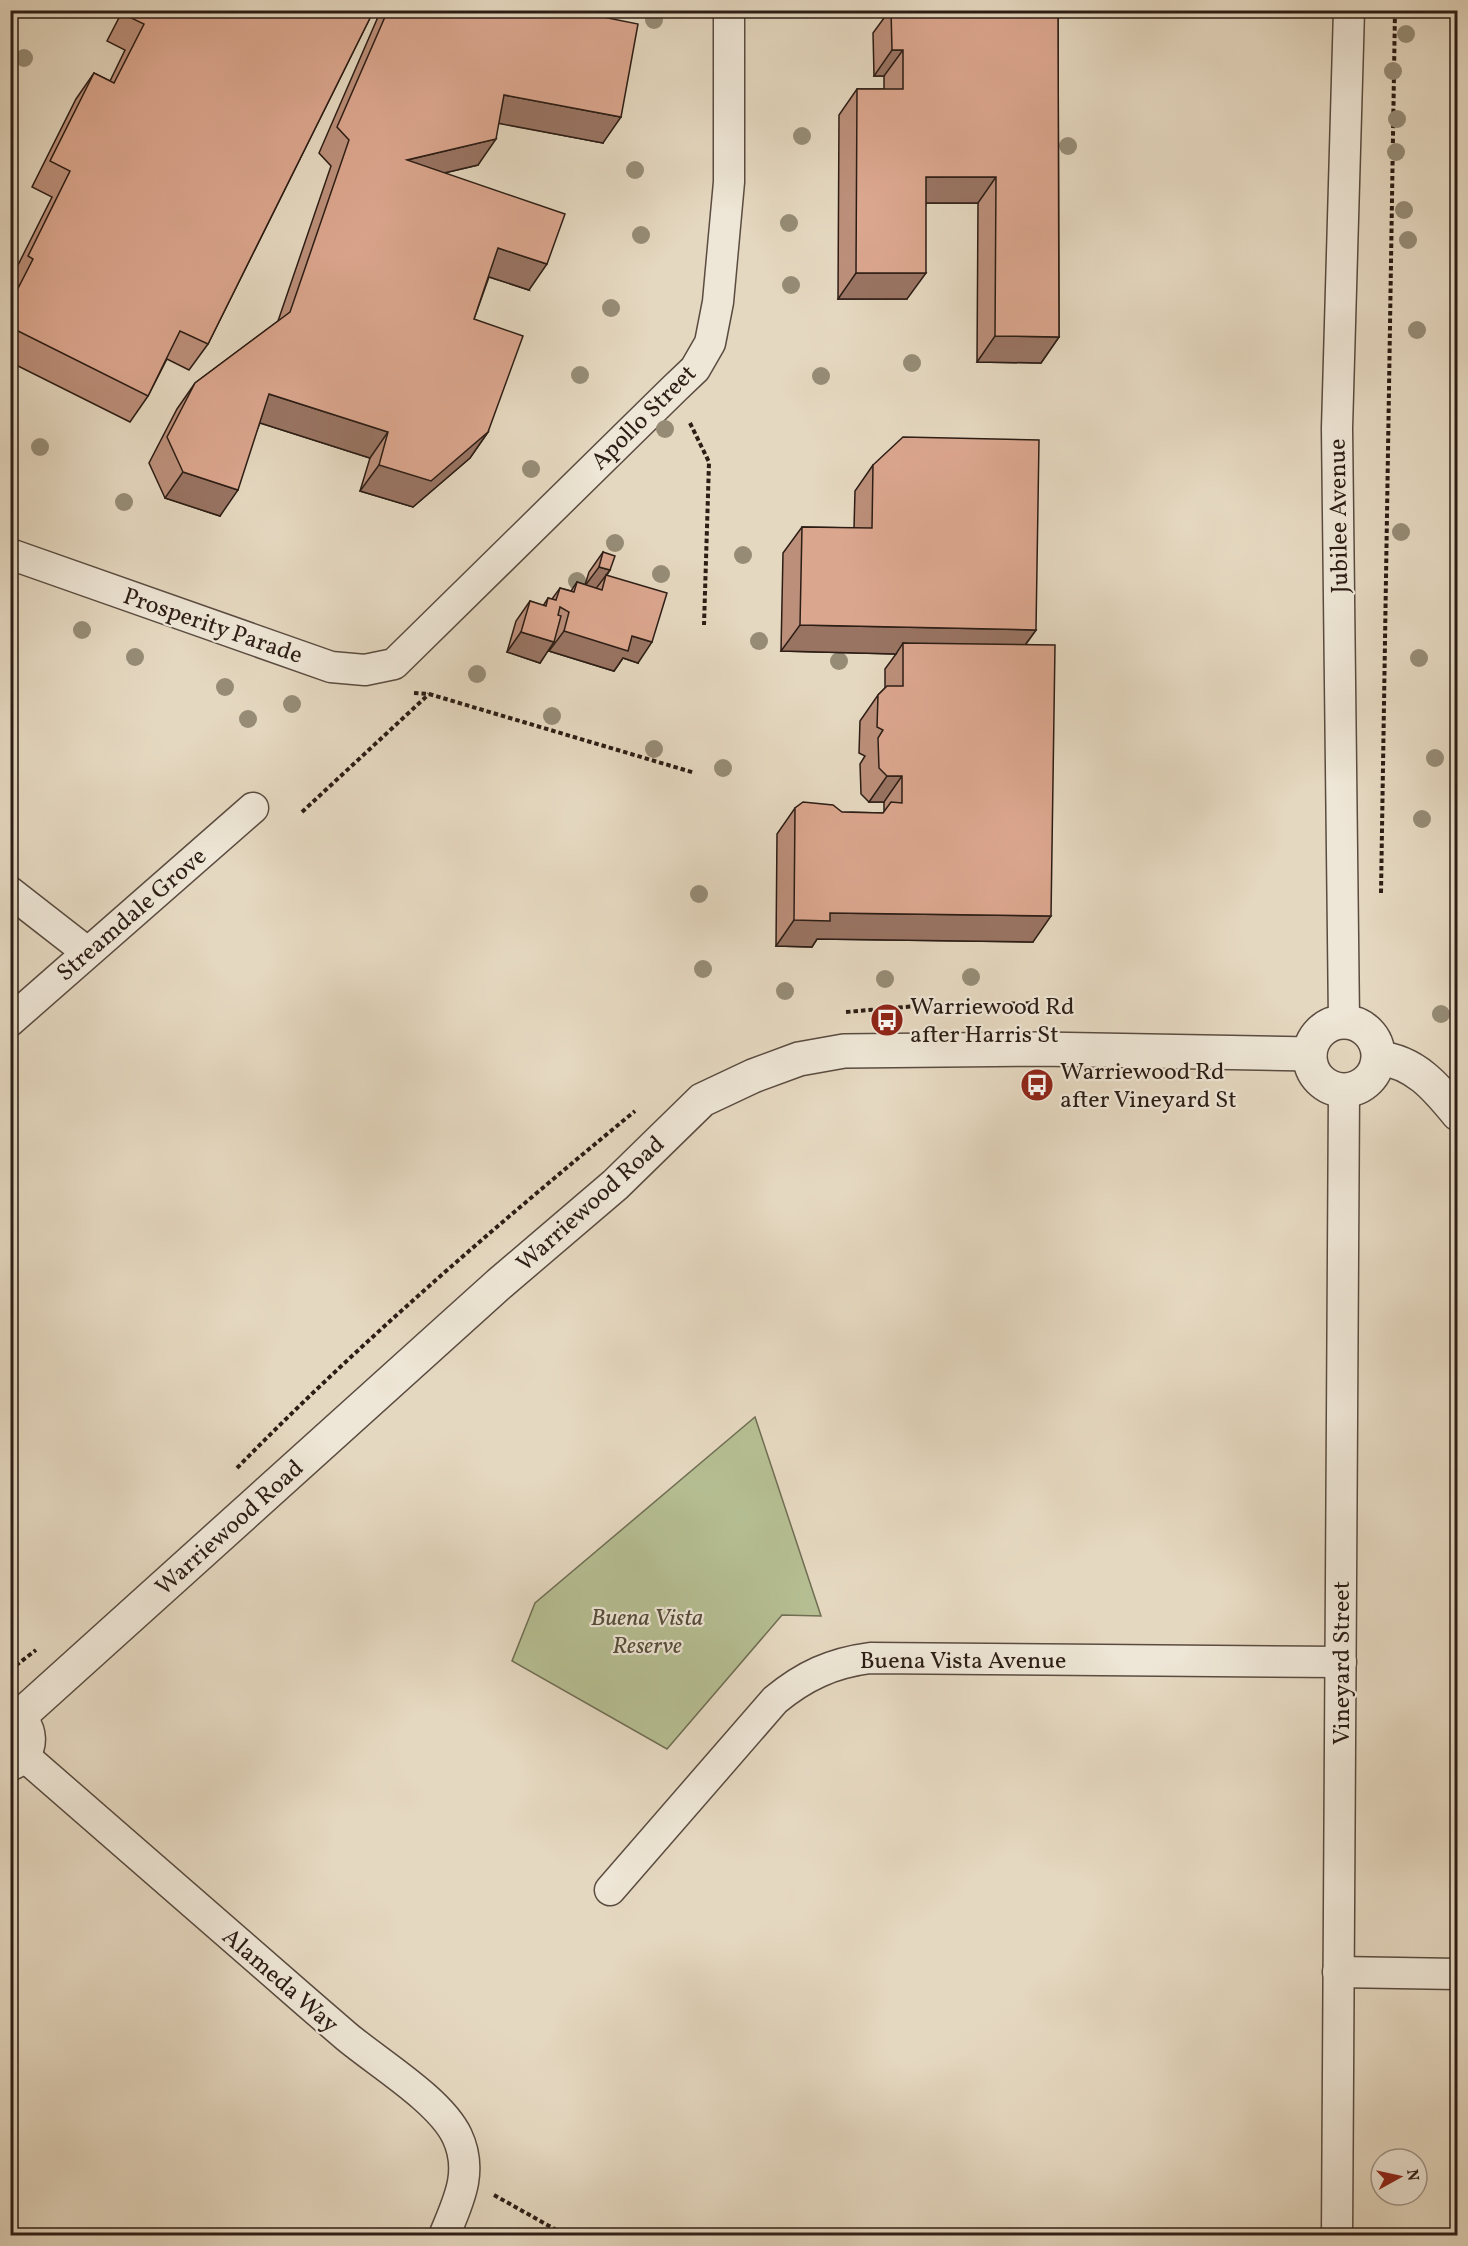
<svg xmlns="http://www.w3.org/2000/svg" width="1468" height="2246" font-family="Vollkorn,serif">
<rect width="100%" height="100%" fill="#e5d8c0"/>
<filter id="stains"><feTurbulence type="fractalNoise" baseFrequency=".00333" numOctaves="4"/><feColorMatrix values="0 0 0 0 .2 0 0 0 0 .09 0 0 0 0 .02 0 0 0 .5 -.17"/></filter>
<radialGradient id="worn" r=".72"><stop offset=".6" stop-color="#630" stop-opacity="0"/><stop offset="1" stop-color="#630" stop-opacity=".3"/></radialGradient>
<g fill="#b5be92" stroke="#706e54" stroke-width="1.5">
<path d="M1456,448H1458L1457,634Z"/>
<path d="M755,1417L821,1616L782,1615L667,1749L512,1661L535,1603Z"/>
</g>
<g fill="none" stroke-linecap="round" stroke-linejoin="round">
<defs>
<g id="minor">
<path d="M10,554L331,667L365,670L394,664L674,389L695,369L710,343L718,302L729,182V10"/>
<path d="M10,892L87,952"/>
<path d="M10,1021L253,808"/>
<path d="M1344,1021L1337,428L1349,10"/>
<path d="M23,1755C131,1849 238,1943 346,2036C378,2063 440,2100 457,2136C474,2172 458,2202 444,2236"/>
<path d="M610,1890L775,1700C804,1676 832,1663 870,1658L1341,1662"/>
<path d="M1338,1972L1458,1974"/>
<path d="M1337,2236L1344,1091"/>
</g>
<g id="tertiary">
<circle cx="1344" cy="1056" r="34"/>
<path d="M1379,1058C1415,1062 1436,1087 1458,1114"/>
<path d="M10,1712C33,1724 36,1753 10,1764"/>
<path d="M19,1717L499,1284L615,1185L702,1100L753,1076L799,1059L844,1051L1040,1049L1310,1054"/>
</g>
</defs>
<use href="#minor" stroke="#5a4c40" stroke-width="33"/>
<use href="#tertiary" stroke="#5a4c40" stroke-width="36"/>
<g stroke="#2c1d15" stroke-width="4" stroke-dasharray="4.5 3" stroke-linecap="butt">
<path d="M690,423L709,462L704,625"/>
<path d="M414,693L429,694L695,773"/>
<path d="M302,812L429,694"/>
<path d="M1381,893L1395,10"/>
<path d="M846,1012L929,1005L1038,1003V1014"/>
<path d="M237,1468C361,1341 498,1224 635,1111"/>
<path d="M10,1670L36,1650"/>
<path d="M494,2195L567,2236"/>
</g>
<use href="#minor" stroke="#eee6d6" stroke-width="30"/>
<use href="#tertiary" stroke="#eee6d6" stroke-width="33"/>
</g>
<g fill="#968c76">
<circle cx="654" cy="20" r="9"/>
<circle cx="1406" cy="34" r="9"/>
<circle cx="24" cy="58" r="9"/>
<circle cx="1393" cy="71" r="9"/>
<circle cx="1397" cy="119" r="9"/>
<circle cx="802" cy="136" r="9"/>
<circle cx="1068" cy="146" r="9"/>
<circle cx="1396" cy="152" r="9"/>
<circle cx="635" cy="170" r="9"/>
<circle cx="1404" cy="210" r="9"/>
<circle cx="789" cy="223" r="9"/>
<circle cx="641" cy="235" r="9"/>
<circle cx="1408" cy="240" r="9"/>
<circle cx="791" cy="285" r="9"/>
<circle cx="611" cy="308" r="9"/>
<circle cx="1417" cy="330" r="9"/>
<circle cx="912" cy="363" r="9"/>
<circle cx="580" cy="375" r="9"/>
<circle cx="821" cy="376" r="9"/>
<circle cx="665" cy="429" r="9"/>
<circle cx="40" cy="447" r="9"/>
<circle cx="531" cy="469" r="9"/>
<circle cx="124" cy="502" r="9"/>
<circle cx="1401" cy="532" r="9"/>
<circle cx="615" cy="543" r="9"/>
<circle cx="743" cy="555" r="9"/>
<circle cx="661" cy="574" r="9"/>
<circle cx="577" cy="581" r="9"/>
<circle cx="82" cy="630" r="9"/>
<circle cx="759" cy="641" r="9"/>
<circle cx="135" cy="657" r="9"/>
<circle cx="1419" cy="658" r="9"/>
<circle cx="839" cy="661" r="9"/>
<circle cx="477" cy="674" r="9"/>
<circle cx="225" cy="687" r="9"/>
<circle cx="292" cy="704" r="9"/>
<circle cx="552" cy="716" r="9"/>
<circle cx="248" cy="719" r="9"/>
<circle cx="654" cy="749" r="9"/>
<circle cx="1435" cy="758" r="9"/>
<circle cx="723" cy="768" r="9"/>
<circle cx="1422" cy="819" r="9"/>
<circle cx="699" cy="894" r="9"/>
<circle cx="703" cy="969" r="9"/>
<circle cx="971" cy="977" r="9"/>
<circle cx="885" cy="979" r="9"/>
<circle cx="785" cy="991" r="9"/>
<circle cx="1441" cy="1014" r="9"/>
</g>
<g fill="#bc8f7a" stroke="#2c1d15" stroke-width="1.5">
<path d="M123,10H374L208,344L189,370L167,359L148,396L130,422L10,362V294L15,285L10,283V281L52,197L32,187L76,99L94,73L110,81L125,50L107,41Z"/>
<path d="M381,10H568L603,143L499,123L478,165L444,173L529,290L489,277L474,319L488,432L470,458L413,507L360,491L370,458L260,423L220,516L165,498L149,463L177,409L195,383L278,321L331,166L319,153Z"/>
<path d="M884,10H1058L1059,337L1041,363L977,362L978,203H926L907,299H838L839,115L857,89H884V76H874L873,33L884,18Z"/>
<path d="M873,465L1036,630L1026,644L1033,942L817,939L812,947L776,946L777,834L795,808L842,812L883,813L884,812V802H869L861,794L860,764L865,756L859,753L860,721L878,695L885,688V669L896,654L781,651L783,553L802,527L854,528L855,491Z"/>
<path d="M603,552L610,570L607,575L638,663L623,658L614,671L549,651L550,647L540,663L507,652L516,621L530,601L543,606L548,598L552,599L560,588L571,591L577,582L585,585L589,572Z"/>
</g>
<g fill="#997463" stroke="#2c1d15" stroke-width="1.5">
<path d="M892,50H903L884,76H874Z"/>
<path d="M504,95L621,117L603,143L486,121Z"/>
<path d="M496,139L478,165L389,186L407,160Z"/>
<path d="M926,177H996L978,203H908Z"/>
<path d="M498,248L547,264L529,290L480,274Z"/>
<path d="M856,273H926L907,299H838Z"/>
<path d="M995,336L1059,337L1041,363L977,362Z"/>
<path d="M269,394L388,432L370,458L251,420Z"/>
<path d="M488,432L470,458L413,507L360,491L379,465Z"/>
<path d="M183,472L238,490L220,516L165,498Z"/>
<path d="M599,567L610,570L595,590L584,587Z"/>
<path d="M800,625L1036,630L1017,656L903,643L896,654L781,651Z"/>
<path d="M564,631L632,636L652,642L638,663L623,658L614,671L549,651Z"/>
<path d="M521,632L554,642L540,663L507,652Z"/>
<path d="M887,776H902L884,802H869Z"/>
<path d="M830,913L1051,916L1033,942L817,939L812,947L776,946L794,920Z"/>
</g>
<g fill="#dba68e" stroke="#2c1d15" stroke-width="1.5">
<path d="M128,10H374L208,344L180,331L148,396L10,327V304L33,259L28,256L70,171L50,161L94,73L114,83L144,24L125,15Z"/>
<path d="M388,10H568L638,24L621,117L504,95L496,139L407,160L565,214L547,264L498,248L474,319L523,336L488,432L431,481L379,465L388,432L269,394L238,490L183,472L167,437L195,383L290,312L349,140L337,127Z"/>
<path d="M891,10H1058L1059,337L995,336L996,177H926V273H856L857,89H903V50H892Z"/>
<path d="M903,437L1039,440L1036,630L800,625L802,527L872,528L873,465Z"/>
<path d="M603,552L615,556L610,570L599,567Z"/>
<path d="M606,575L667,593L652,642L632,636L628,651L564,631L569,612L560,607L558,615L561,616L554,642L521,632L530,601L546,606L548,598L556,600L560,588L574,592L577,582L602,590Z"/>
<path d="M903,643L1055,645L1051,916L830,913V921L794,920L795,808L803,802L833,805L842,812L883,813L891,802L902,803V776H887L879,768L878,738L883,730L877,727L878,695L887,686H903Z"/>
</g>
<defs>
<symbol id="bus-disc" viewBox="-11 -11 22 22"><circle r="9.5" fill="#8f2418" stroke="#eee6d6"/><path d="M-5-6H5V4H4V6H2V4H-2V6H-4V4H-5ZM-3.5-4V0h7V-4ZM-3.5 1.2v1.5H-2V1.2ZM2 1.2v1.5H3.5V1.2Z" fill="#fff"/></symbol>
</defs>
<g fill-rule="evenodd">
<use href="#bus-disc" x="868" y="1001" width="38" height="38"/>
<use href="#bus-disc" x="1018" y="1066" width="38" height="38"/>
</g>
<g text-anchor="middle" stroke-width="4.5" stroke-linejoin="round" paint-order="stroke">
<g font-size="24" fill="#2c1d15" stroke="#eee6d6">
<text transform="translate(643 417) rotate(-45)" y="8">Apollo Street</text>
<text transform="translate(1338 516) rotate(-91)" y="8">Jubilee Avenue</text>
<text transform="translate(213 625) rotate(19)" y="8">Prosperity Parade</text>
<text transform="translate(131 914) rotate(-41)" y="8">Streamdale Grove</text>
<text transform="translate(590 1203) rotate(-42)" y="8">Warriewood Road</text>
<text transform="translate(229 1527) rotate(-42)" y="8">Warriewood Road</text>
<text x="963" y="1668">Buena Vista Avenue</text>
<text transform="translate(1341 1663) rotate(-90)" y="8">Vineyard Street</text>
<text transform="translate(281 1980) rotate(41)" y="8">Alameda Way</text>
</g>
<g font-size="24" fill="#2c1d15" stroke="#eee6d6" text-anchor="start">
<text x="910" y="1014">Warriewood Rd<tspan x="910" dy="28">after Harris St</tspan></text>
<text x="1060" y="1079">Warriewood Rd<tspan x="1060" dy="28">after Vineyard St</tspan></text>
</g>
<g font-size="24" font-style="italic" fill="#554d3a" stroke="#eee6d6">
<text x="647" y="1625">Buena Vista<tspan x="647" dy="28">Reserve</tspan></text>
</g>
</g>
<rect width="1468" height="2246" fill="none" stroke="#e5d8c0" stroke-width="36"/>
<rect x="12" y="12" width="1444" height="2222" fill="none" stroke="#2c1d15" stroke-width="3"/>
<rect x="18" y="18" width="1432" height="2210" fill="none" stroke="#2c1d15" stroke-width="1.5"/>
<g transform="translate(1399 2177) rotate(82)"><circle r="28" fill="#eee6d6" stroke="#a09689" stroke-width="1.5"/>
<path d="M0-4.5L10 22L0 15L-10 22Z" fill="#8f2418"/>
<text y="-9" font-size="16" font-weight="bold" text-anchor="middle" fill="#2c1d15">N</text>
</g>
<rect width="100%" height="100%" filter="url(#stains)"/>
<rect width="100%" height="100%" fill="url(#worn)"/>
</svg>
